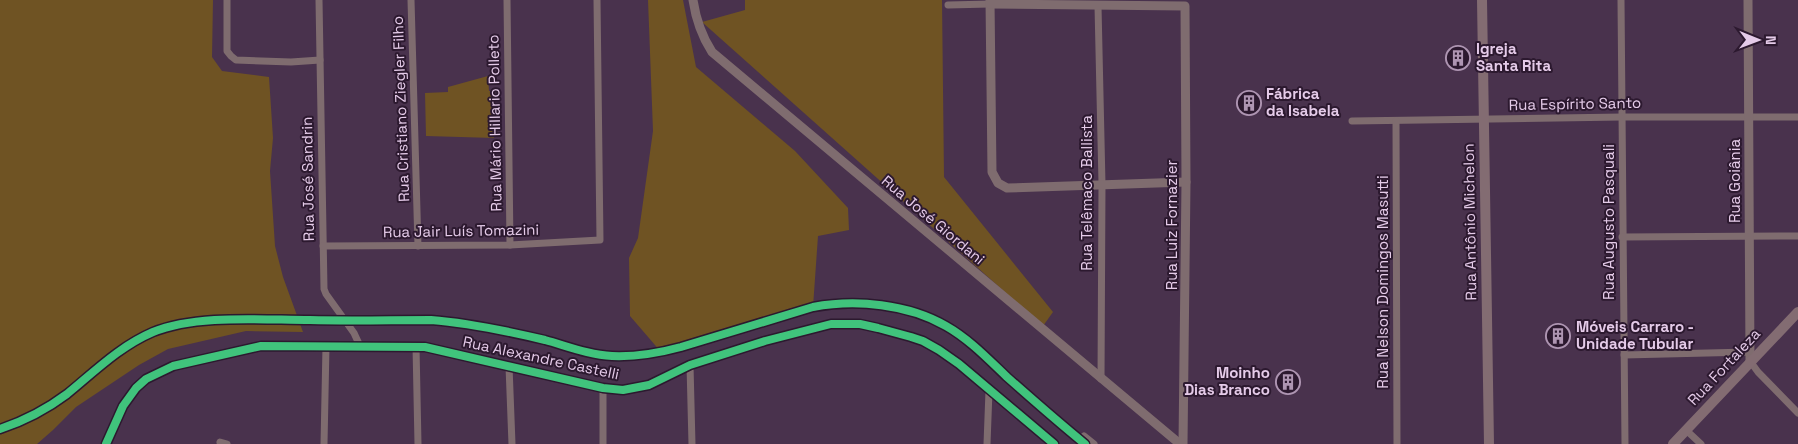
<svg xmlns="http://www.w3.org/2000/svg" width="1798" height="444" font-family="'Space Grotesk',sans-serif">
<rect width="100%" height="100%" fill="#49324d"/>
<g fill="#6f5323">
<path d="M0,0H213L212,57L222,71L269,77L273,138L270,171L275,246L283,277L303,332L246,331L168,349L139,365L76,407L53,430L37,444H0Z"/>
<path d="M648,0H683L696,67L795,151L848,208L849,230L818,236L813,307L661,352L630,316L629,258L638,238L653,131Z"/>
<path d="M745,0H942L944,177L1053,312L1043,326L702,22L745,10Z"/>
<path d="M488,76L489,91H494V138L426,136L425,93L448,92V87Z"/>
</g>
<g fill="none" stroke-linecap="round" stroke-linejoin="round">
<g stroke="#7f6c6f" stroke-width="7">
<path d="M227,0V51L231,56L236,60L291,62L320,60"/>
<path d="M319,0L324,289L326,294L354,333L360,346"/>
<path d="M411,0L418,246"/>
<path d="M507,0L510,245"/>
<path d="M1621,0L1625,444"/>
<path d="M948,5L990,4"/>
<path d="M1098,6L1102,184L1101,379"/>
<path d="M1352,121L1622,117H1798"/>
<path d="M1396,121L1397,444"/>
<path d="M1622,237L1798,236"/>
<path d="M323,246L510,245L600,240L597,0"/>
<path d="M416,346L418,444"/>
<path d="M1624,355L1749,352"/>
<path d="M1750,361L1758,372L1798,413"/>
<path d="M690,365L692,444"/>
<path d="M509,366L512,444"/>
<path d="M1686,430L1701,444"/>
<path d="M1084,436L1094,444"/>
<path d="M220,442L227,444"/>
<path d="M324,444L326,346"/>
<path d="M603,444V388"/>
<path d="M987,444L989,391"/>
</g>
<g stroke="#7f6c6f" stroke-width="9">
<path d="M693,0C696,20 701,35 712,52L1180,444"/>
<path d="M990,0L992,172L998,183L1007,188L1186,182"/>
<path d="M1748,0L1750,361"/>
<path d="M990,4L1185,6L1186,182L1183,444"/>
<path d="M106,444L123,406L136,388L146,379L173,366L261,346L425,347L603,388L623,390L649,385L690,365L765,341L831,324H860L878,328L911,337L923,341L939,350L959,364L1054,444"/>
</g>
<g stroke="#836c72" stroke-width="10">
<path d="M1482,0L1489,444"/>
<path d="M1673,444L1798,312"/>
</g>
<defs>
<path id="rail" d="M0,429C24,421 47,409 67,394C94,372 120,346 153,332C197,314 263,320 310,320C351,321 391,320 431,320C470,323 507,331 545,340C567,346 589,355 612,356C636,357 659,353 681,347L813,307C856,299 908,304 946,326C969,339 988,359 1007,377C1033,400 1058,422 1085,444"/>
</defs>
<use href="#rail" stroke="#83717c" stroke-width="4.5"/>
<use href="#rail" stroke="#2c192f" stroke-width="2.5" stroke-dasharray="8" stroke-linecap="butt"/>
<defs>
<g id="cycleway">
<path d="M0,429C24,421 47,409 67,394C94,372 120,346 153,332C197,314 263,320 310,320C351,321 391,320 431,320C470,323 507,331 545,340C567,346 589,355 612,356C636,357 659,353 681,347L813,307C856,299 908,304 946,326C969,339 988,359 1007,377C1033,400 1058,422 1085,444"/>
<path d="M106,444L123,406L136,388L146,379L173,366L261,346L425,347L603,388L623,390L649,385L690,365L765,341L831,324H860L878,328L911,337L923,341L939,350L959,364L1054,444"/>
</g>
</defs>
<use href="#cycleway" stroke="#2c192f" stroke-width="11"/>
<use href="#cycleway" stroke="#40c37c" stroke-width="8"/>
</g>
<defs>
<symbol id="building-ring" viewBox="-11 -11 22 22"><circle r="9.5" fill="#2c192f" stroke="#ae95b2" stroke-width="1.5"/><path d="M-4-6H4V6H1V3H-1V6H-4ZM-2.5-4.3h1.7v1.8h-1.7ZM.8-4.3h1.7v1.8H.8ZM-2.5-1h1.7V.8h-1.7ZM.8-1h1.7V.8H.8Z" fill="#ae95b2"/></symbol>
</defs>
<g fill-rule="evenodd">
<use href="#building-ring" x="1444" y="44" width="28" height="28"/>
<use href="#building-ring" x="1235" y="89" width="28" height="28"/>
<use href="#building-ring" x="1544" y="322" width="28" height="28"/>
<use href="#building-ring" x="1274" y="368" width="28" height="28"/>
</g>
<g text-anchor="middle" stroke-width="4" stroke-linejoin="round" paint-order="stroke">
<g font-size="15" font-weight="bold" fill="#e5cbe9" stroke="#2c192f" text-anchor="start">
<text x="1476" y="54">Igreja<tspan x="1476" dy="17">Santa Rita</tspan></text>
<text x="1266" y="99">Fábrica<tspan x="1266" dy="17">da Isabela</tspan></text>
<text x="1576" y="332">Móveis Carraro -<tspan x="1576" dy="17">Unidade Tubular</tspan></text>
<text x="1270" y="378" text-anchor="end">Moinho<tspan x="1270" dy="17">Dias Branco</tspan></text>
</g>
<g font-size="15" fill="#e5cbe9" stroke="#2c192f">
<text transform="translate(1575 104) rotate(-1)" y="5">Rua Espírito Santo</text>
<text transform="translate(401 109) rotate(-92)" y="5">Rua Cristiano Ziegler Filho</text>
<text transform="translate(495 123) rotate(-91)" y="5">Rua Mário Hillario Polleto</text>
<text transform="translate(308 179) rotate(-91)" y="5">Rua José Sandrin</text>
<text transform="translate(1735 181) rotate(-90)" y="5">Rua Goiânia</text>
<text transform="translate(1087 193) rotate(-90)" y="5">Rua Telêmaco Ballista</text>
<text transform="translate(933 220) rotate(40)" y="5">Rua José Giordani</text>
<text transform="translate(1470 222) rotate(-91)" y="5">Rua Antônio Michelon</text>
<text transform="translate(1609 222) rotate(-90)" y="5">Rua Augusto Pasquali</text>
<text transform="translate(1172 225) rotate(-90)" y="5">Rua Luiz Fornazier</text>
<text transform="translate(461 231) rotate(-1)" y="5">Rua Jair Luís Tomazini</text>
<text transform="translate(1383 282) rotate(-90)" y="5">Rua Nelson Domingos Masutti</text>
<text transform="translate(541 358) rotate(12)" y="5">Rua Alexandre Castelli</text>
<text transform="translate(1724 367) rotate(-47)" y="5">Rua Fortaleza</text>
</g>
</g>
<g transform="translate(1758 40) rotate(91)" stroke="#2c192f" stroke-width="4" paint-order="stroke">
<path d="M0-4L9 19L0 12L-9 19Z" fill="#e5cbe9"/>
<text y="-8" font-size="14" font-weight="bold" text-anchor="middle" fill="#e5cbe9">N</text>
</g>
</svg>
